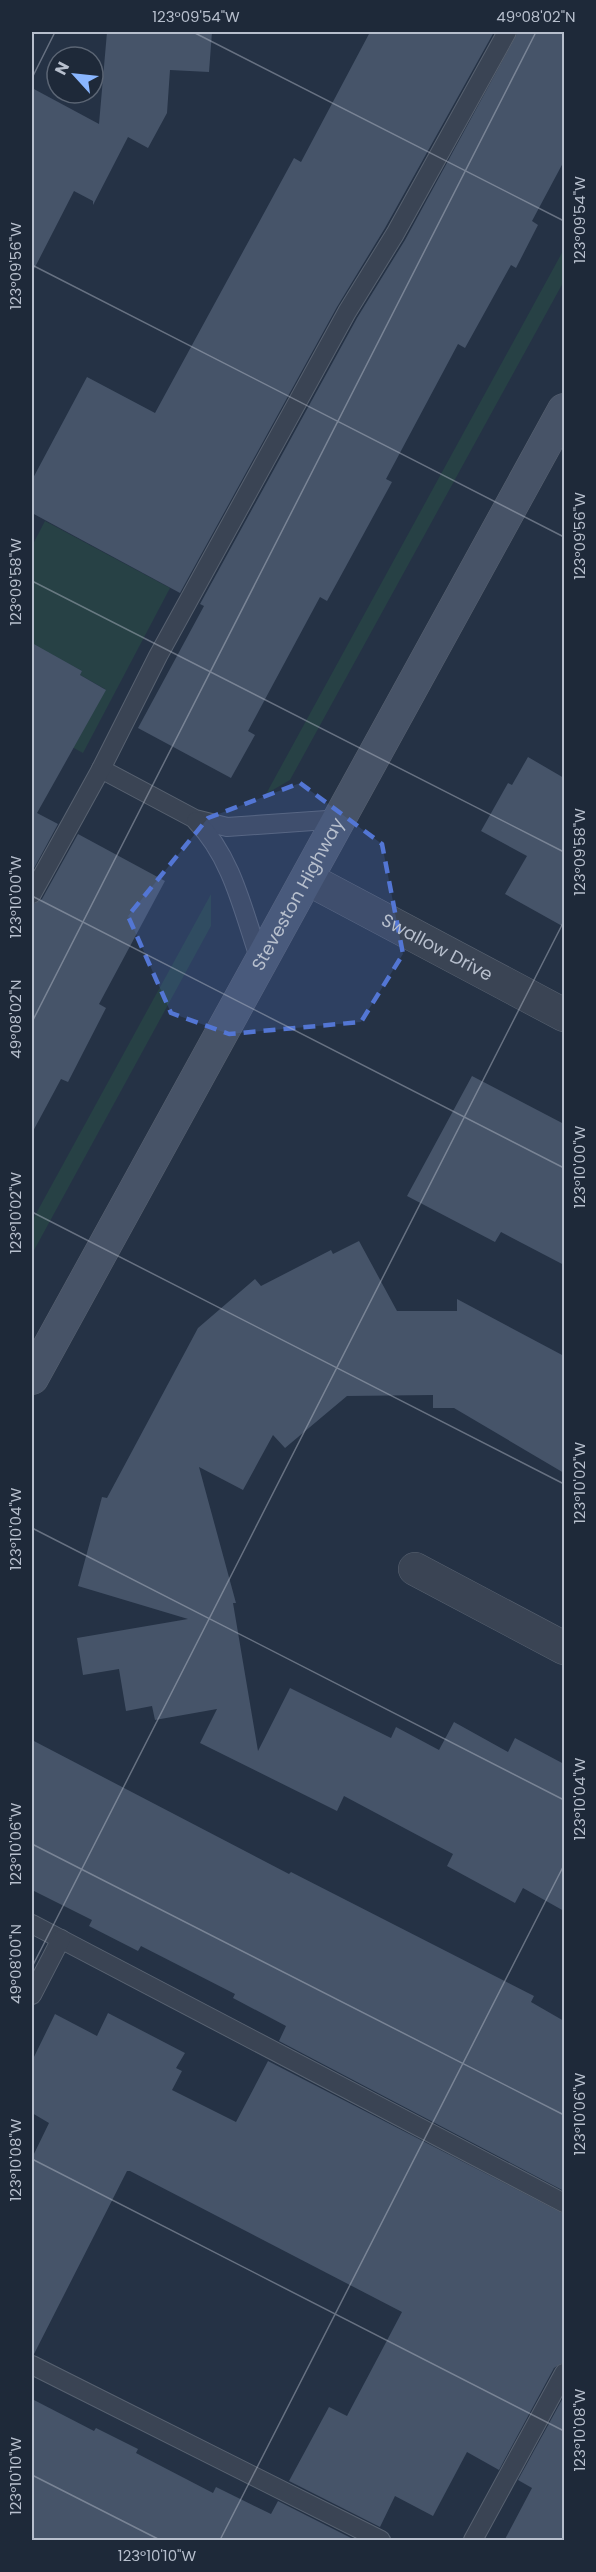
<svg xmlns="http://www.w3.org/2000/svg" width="596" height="2572" font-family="Poppins,sans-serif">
<rect width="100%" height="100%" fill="#253245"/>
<g fill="#274145">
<path d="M564,249V281L290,780L266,794Z"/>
<path d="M45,521L170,588L83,753L46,733L77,741L105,689L80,675L82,671L41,649L32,666V546Z"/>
<path d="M211,894V926L32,1254V1221Z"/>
</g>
<g fill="#465469">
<path d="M107,32H212L209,72L170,70L167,113L148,148L128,137L93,205V201L74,191L32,273V88L99,124Z"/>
<path d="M370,32H494L385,228L337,307L180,593L32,513V480L87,377L155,413L294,158L301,162Z"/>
<path d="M518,32H564V161L532,221L538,225L516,268L511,265L465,348L458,344L386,479L392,482L327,601L320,597L248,731L255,735L231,778L138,728L204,606L200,604L357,318L405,240Z"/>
<path d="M32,643L82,671L80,675L106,690L37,813L58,824L32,872Z"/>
<path d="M528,757L564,778V927L505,894L527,856L481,831L508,783L512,785Z"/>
<path d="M78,834L165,881L99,1004L106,1008L68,1082L61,1079L32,1133V905L42,899Z"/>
<path d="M472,1076L564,1124V1265L501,1232L495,1242L407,1196Z"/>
<path d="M359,1241L397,1311H457V1299L564,1356V1473L454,1408H433V1395L347,1396L285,1448L273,1435L243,1490L199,1467L236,1603H233L258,1751L290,1688L391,1738L396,1727L439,1750L454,1722L508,1752L515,1738L564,1764V1911L523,1888L515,1903L447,1866L453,1854L344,1796L337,1811L200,1743L217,1709L155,1720L152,1706L126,1711L119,1669L83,1675L77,1638L188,1619L78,1586L102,1497L107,1498L198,1328L255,1279L261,1286L331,1250L333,1254Z"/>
<path d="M32,1740L289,1874L291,1872L534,1996L531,2002L564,2021V2191L279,2041L286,2026L233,1998L235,1994L141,1946L138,1951L89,1926L92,1920L32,1890Z"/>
<path d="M108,2013L185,2053L176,2068L182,2071L172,2090L236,2122L268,2061L564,2214V2362L554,2368L499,2470L467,2452L433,2516L395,2496L380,2527L289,2481L329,2407L347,2416L402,2312L130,2171H127L34,2354H32V2158L49,2123L32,2113V2061L55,2014L97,2036Z"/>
<path d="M564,2396V2541H504L532,2488L518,2480Z"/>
<path d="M32,2399L94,2431L96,2428L138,2449L136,2453L213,2493L216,2487L271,2514L278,2501L357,2541H32Z"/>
</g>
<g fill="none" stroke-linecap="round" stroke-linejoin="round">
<defs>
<g id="lane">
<path d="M101,769L195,819L227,827L341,819"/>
<path d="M196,821C233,858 244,915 261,963"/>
<path d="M32,894L101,769L158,656L347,312L395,234L507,32"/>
<path d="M32,1924L564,2203"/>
<path d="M32,1995L61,1939"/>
<path d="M32,2365L381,2540"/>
<path d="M473,2540L564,2373"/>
</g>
<g id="street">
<path id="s1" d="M308,879L564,1015"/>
<path d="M415,1569L564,1648"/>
</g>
<g id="secondary">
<path id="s2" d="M32,1378L564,410"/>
</g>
</defs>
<use href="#lane" stroke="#586271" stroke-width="20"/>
<use href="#street" stroke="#586271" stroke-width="34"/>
<use href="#secondary" stroke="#586271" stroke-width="34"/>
<use href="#lane" stroke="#3a4454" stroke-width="18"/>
<use href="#street" stroke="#3a4454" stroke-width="33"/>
<use href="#secondary" stroke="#475367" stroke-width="33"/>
</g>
<path fill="#5376d4" fill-opacity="0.2" stroke="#5376d4" stroke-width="4.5" stroke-dasharray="12 8" stroke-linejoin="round" d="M300,783L382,844L403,954L361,1022L229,1034L171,1013L128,916L208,818Z"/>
<path fill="none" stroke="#b7bfcd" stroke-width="1.5" stroke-opacity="0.45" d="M193,32L564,221M32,78L55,32M32,265L564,537M32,581L564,852M32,896L564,1168M32,1022L536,32M32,1212L564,1484M32,1528L564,1800M32,1844L564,2115M32,1967L564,921M32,2159L564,2431M32,2475L160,2540M220,2540L564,1865"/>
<g text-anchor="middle" stroke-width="4.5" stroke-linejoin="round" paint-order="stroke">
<g font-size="18" fill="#b7bfcd" stroke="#1e2939">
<text dy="6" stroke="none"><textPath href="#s2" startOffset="552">Steveston Highway</textPath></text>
<text dy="6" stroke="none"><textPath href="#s1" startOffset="146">Swallow Drive</textPath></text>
</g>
</g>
<rect width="596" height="2572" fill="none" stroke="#1e2939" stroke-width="66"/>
<g transform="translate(75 75) rotate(297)"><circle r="28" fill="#1e2939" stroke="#5b6574" stroke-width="1.5"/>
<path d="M0-4.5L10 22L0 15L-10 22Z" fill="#8ab6ff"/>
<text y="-9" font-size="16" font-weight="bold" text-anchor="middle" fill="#b7bfcd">N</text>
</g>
<rect x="33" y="33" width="530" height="2506" fill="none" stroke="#b7bfcd" stroke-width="2"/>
<g font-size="15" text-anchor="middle" fill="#b7bfcd">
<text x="196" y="22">123°09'54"W</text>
<text x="536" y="22">49°08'02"N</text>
<text transform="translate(580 220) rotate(-90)" y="5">123°09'54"W</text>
<text transform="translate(16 266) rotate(-90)" y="5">123°09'56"W</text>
<text transform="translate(580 536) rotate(-90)" y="5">123°09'56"W</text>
<text transform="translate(16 582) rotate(-90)" y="5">123°09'58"W</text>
<text transform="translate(580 852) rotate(-90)" y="5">123°09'58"W</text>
<text transform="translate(16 897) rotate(-90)" y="5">123°10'00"W</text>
<text transform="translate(16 1019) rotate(-90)" y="5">49°08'02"N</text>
<text transform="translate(580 1167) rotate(-90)" y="5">123°10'00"W</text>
<text transform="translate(16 1213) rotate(-90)" y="5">123°10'02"W</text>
<text transform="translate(580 1483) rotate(-90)" y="5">123°10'02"W</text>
<text transform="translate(16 1529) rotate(-90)" y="5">123°10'04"W</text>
<text transform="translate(580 1799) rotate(-90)" y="5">123°10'04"W</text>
<text transform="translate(16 1844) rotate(-90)" y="5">123°10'06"W</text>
<text transform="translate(16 1964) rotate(-90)" y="5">49°08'00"N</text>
<text transform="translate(580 2114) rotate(-90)" y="5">123°10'06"W</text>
<text transform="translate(16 2160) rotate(-90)" y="5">123°10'08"W</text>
<text transform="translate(580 2430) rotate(-90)" y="5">123°10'08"W</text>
<text transform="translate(16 2476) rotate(-90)" y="5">123°10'10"W</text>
<text x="157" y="2561">123°10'10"W</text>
</g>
</svg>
